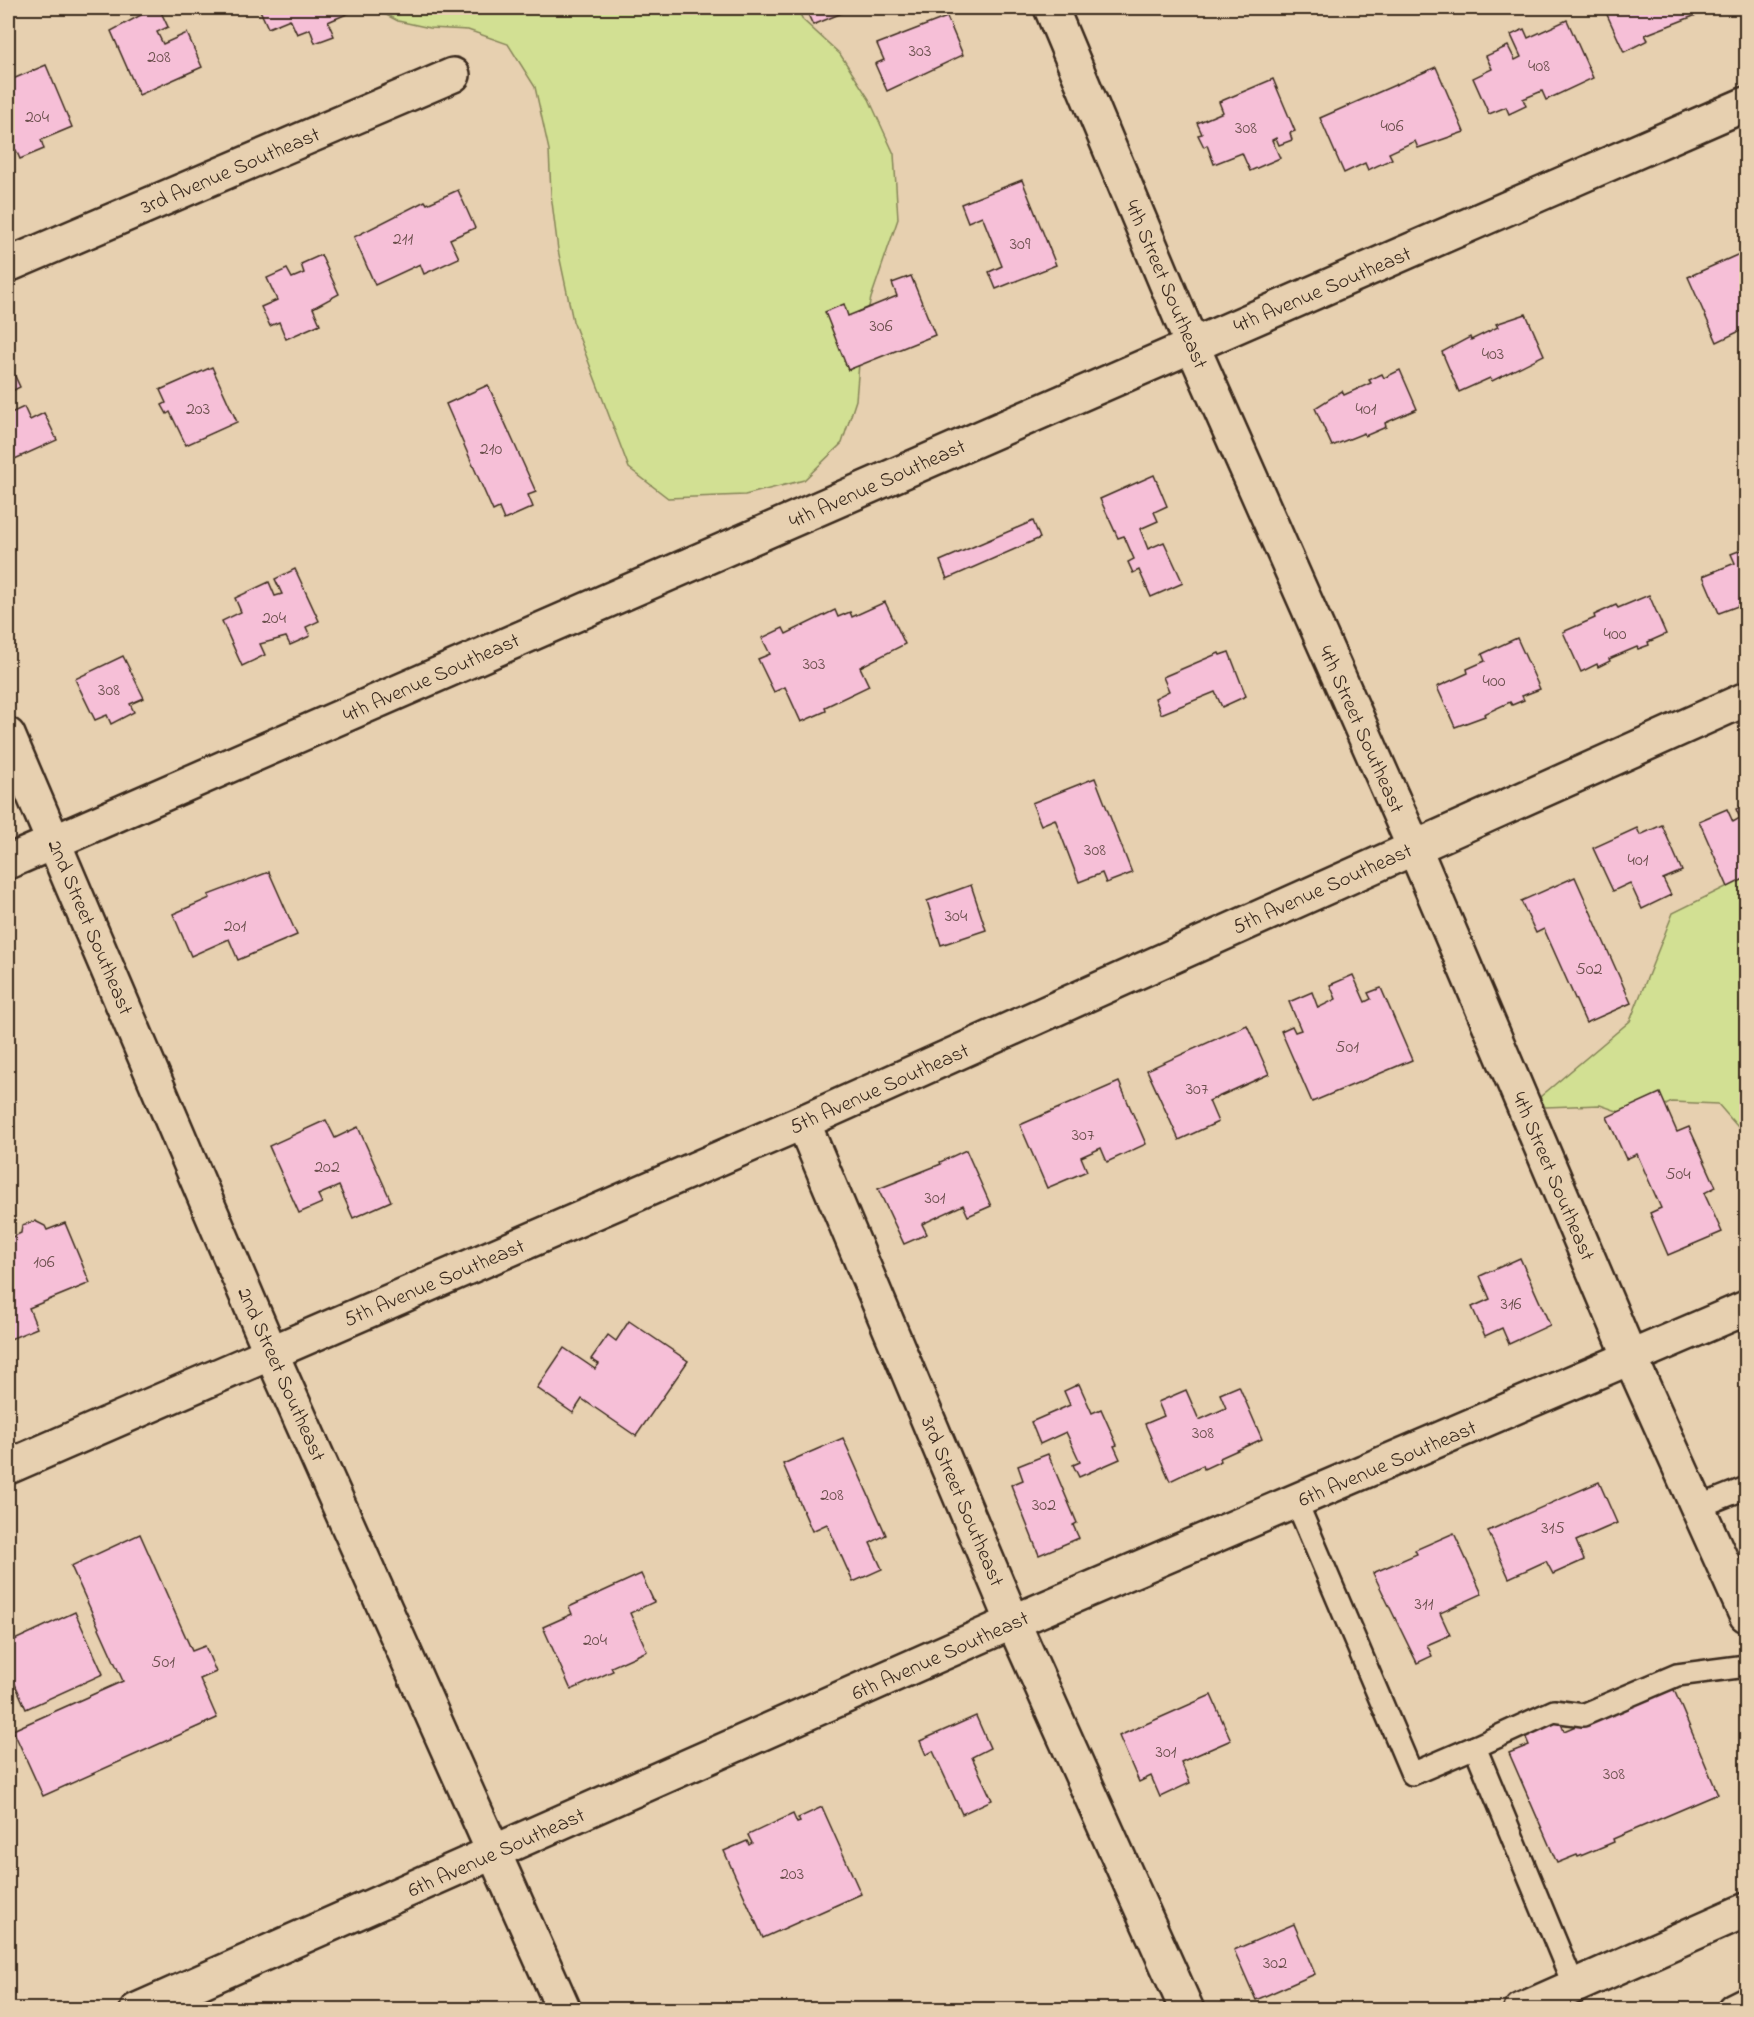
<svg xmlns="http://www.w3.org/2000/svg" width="1754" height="2017" font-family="'Indie Flower',sans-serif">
<rect width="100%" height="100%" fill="#e7d0b0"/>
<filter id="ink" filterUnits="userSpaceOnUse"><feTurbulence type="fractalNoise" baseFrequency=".0167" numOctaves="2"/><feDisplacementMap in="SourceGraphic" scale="12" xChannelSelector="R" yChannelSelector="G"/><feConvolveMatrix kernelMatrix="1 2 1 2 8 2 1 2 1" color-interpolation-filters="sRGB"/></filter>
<g filter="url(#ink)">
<g fill="#d2e093" stroke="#868558" stroke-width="1.5">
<path d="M373,8H797L803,20L840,54L869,99L894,154L898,219L871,298L861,339L856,400L842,443L804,480L745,495L668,498L629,468L573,321L558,250L551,194L549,150L535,87L508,44L468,30L430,28L398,21Z"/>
<path d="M1746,877V1147L1744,1134L1718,1104L1672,1102L1637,1118L1600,1105L1545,1107L1540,1097L1630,1021L1673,913Z"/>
</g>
<g fill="#f6bfd7" stroke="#3b2a1e" stroke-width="1.5">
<path d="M154,8H159L168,27L157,32L163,44L187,33L202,67L139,95L111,31Z"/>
<path d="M259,8H347L349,13L328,22L334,36L315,43L310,29L297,34L290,19L268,28Z"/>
<path d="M805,8H854L813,25Z"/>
<path d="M1604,8H1702L1704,12L1645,35L1648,40L1624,52Z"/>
<path d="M947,17L963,55L887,91L875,64L884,60L877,44Z"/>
<path d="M1567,20L1593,78L1546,100L1542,91L1523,99L1526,106L1509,114L1506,107L1489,114L1473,78L1492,69L1486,56L1508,46L1515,60L1521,57L1511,35L1524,29L1528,38Z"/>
<path d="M46,65L72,127L41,140L44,149L20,159L16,150L8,153V106L11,104L8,95V81Z"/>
<path d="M1436,67L1464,132L1418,148L1415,141L1389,153L1392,159L1368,170L1365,163L1344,173L1320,118Z"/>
<path d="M1273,79L1295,131L1290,133L1292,140L1279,145L1276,138L1272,140L1280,158L1250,171L1242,153L1214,164L1207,145L1204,147L1198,135L1202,134L1197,123L1223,112L1219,102Z"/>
<path d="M1022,180L1056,265L996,289L989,272L1002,266L982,216L968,222L961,204Z"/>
<path d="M458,190L475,228L450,239L459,258L424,274L420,264L375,285L354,237L425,201L427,204Z"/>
<path d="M1746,251V328L1717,342L1688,277Z"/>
<path d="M321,255L339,294L313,308L320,324L286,339L279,322L270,326L261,307L277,300L267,278L287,269L292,278L304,273L301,264Z"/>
<path d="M911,276L935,335L848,370L825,312L844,304L848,316L897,296L892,283Z"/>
<path d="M1526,314L1544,355L1492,381L1490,378L1459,392L1442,352L1470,337L1471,340L1498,327L1496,324Z"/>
<path d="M8,361L20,387L8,393Z"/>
<path d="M212,367L237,422L186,445L170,412L167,414L162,405L166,403L160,390Z"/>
<path d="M1400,370L1417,409L1385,423L1386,427L1365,436L1364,433L1332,446L1315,408L1342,391L1344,395L1371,383L1369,380L1382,374L1384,378Z"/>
<path d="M488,385L536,492L528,495L533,507L504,520L499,508L493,511L446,404Z"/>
<path d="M8,405L11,413L24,407L30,420L44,413L57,440L8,462Z"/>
<path d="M1154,475L1167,506L1154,512L1158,521L1140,529L1148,549L1164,542L1183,583L1151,597L1139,570L1133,573L1128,562L1134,559L1124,536L1118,538L1100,499Z"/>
<path d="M1033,521L1040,538L947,579L940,561Z"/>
<path d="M1746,548V603L1719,613L1703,576L1735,563L1731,554Z"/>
<path d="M295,569L319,621L306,627L310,636L290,645L286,637L260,644L265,655L242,666L222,621L241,612L235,598L269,582L275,596L282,594L275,579Z"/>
<path d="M1649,595L1666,634L1648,642L1649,645L1638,649L1637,647L1609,659L1610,661L1598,667L1597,664L1581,672L1563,632L1595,618L1594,615L1616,605L1618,608Z"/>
<path d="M885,602L905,644L860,667L869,686L825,707L826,711L801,722L785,687L774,692L758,659L770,654L762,638L783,628L786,634L835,610L838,617L850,612L852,617Z"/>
<path d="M1517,638L1540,689L1522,696L1524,700L1512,705L1510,702L1484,714L1485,716L1455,727L1437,687L1468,673L1467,669L1485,661L1482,654Z"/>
<path d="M1229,652L1246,696L1222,707L1215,692L1161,714L1155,698L1169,691L1163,677L1219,653L1220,655Z"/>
<path d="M123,656L144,698L130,704L134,712L111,724L107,715L95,720L75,679Z"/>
<path d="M1095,778L1132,873L1106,883L1102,873L1079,882L1055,819L1041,825L1032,803Z"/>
<path d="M1746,804V878L1728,887L1699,821L1727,809L1733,822L1740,818L1736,809Z"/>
<path d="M1662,825L1682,871L1663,879L1671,895L1642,909L1630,883L1613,891L1593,848L1637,828L1640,835Z"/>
<path d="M269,872L297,935L238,960L229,939L191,956L173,914L210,898L208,895Z"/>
<path d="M1575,877L1631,1003L1586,1023L1544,929L1536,933L1521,901Z"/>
<path d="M971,885L986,930L941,945L927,901Z"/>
<path d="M1353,975L1365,1002L1371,999L1368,993L1381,988L1412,1060L1312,1102L1281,1031L1292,1026L1295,1032L1301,1030L1289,1002L1312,992L1318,1008L1336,999L1330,985Z"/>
<path d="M1247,1025L1269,1074L1209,1101L1218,1122L1179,1140L1147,1070Z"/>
<path d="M1119,1082L1146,1144L1107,1162L1101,1148L1081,1157L1087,1171L1047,1188L1020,1125Z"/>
<path d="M1660,1093L1677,1132L1689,1127L1716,1187L1704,1193L1722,1232L1668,1255L1650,1213L1661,1208L1637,1154L1626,1159L1607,1117Z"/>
<path d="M326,1120L335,1138L358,1127L391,1201L353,1218L339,1186L318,1195L322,1203L299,1213L269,1146Z"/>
<path d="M966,1150L991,1206L968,1216L963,1205L922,1224L927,1234L904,1244L878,1189L941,1164L940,1162Z"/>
<path d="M35,1221L45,1226L47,1230L65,1223L90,1283L29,1308L37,1328L8,1340V1239L21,1233L22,1225Z"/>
<path d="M1520,1258L1550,1325L1509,1344L1502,1328L1485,1336L1472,1307L1490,1299L1480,1276Z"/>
<path d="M629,1321L688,1361L636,1436L582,1399L573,1413L537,1388L564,1348L595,1369L599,1364L591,1359L608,1335L616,1341Z"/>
<path d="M1079,1384L1092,1413L1101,1409L1117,1445L1114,1446L1120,1459L1079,1477L1073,1465L1080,1462L1066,1432L1040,1444L1031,1422L1070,1405L1064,1391Z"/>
<path d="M1239,1386L1262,1439L1220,1458L1221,1461L1204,1469L1203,1465L1170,1481L1145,1424L1164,1416L1158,1402L1186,1390L1199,1420L1226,1408L1220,1394Z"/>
<path d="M843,1438L886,1535L870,1543L882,1569L853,1582L827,1524L812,1531L783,1464Z"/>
<path d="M1048,1454L1077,1523L1073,1525L1079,1538L1039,1555L1011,1485L1023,1480L1018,1466Z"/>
<path d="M1599,1482L1617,1523L1576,1541L1584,1560L1553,1574L1546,1561L1509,1578L1488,1531Z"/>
<path d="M1454,1533L1482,1594L1440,1613L1450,1635L1427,1645L1432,1656L1417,1663L1373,1573L1417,1554L1415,1550Z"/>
<path d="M140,1534L192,1651L205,1646L216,1672L200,1679L217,1718L43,1796L13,1730L123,1681L71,1566Z"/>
<path d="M641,1574L654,1602L630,1613L647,1651L611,1667L613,1671L571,1690L543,1627L572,1614L569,1607Z"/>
<path d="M75,1612L103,1674L26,1709L8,1668V1643Z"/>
<path d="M1672,1685L1718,1794L1613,1839L1614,1842L1578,1857L1577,1855L1557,1863L1509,1753L1529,1745L1523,1731L1558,1716L1564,1731Z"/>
<path d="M1211,1695L1231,1740L1181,1762L1190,1783L1160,1797L1151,1776L1139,1782L1119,1736Z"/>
<path d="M976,1716L990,1748L972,1757L992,1800L962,1814L933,1751L926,1755L920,1741Z"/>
<path d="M822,1807L861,1894L763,1938L724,1851L747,1841L749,1845L752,1843L748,1835L793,1814L797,1823L800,1822L798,1818Z"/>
<path d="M1294,1924L1315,1974L1256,2000L1234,1950Z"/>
</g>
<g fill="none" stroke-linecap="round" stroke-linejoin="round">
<defs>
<g id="lane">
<path d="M1296,1501L1412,1774L1475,1747"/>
<path d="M1698,1507L1746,1488"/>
<path d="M1574,1986L1475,1747L1554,1711L1583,1715L1677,1675L1746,1666"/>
</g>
<g id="street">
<path d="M1051,8L1192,345L1414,847L1631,1359L1746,1615"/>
<path d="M8,265L453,75"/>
<path d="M8,735L271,1353L564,2010"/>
<path d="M8,862L1746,104"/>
<path d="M803,1122L1013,1622L1187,2010"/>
<path d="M8,1467L803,1122L1746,699"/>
<path d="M137,2010L1013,1622L1746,1308"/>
</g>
<g id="secondary">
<path d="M1521,2010L1746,1910"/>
<path d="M1734,2010L1746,2004"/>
</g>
</defs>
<use href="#lane" stroke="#3b2a1e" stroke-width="26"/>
<use href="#street" stroke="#3b2a1e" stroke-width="38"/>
<use href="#secondary" stroke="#3b2a1e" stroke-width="38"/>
<use href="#lane" stroke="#e7d0b0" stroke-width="21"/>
<use href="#street" stroke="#e7d0b0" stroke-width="33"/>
<use href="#secondary" stroke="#e7d0b0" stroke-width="33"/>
</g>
</g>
<g text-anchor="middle" stroke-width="4.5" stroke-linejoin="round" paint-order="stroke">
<g font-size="18" fill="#6a4f4c">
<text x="920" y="56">303</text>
<text x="159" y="62">208</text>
<text x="1539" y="71">408</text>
<text x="37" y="122">204</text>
<text x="1392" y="131">406</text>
<text x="1246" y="133">308</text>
<text x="403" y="244">211</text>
<text x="1020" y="249">309</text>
<text x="881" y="331">306</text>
<text x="1493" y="359">403</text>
<text x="198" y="414">203</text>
<text x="1366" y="414">401</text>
<text x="491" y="454">210</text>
<text x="274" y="623">204</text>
<text x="1615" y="639">400</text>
<text x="814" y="669">303</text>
<text x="1494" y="686">400</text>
<text x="109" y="695">308</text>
<text x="1095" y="855">308</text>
<text x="1638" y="865">401</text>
<text x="956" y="921">304</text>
<text x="235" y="931">201</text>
<text x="1589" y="974">502</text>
<text x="1347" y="1052">501</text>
<text x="1197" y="1094">307</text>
<text x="1083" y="1140">307</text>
<text x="327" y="1172">202</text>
<text x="1678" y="1179">504</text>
<text x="935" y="1203">301</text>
<text x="44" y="1267">106</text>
<text x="1511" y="1309">316</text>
<text x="1203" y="1438">308</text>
<text x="832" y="1500">208</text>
<text x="1044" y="1510">302</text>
<text x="1553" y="1533">315</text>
<text x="1424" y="1609">311</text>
<text x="595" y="1645">204</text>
<text x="163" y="1667">501</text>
<text x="1166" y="1757">301</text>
<text x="1614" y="1779">308</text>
<text x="792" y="1879">203</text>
<text x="1275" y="1968">302</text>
</g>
<g font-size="21" fill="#3b2a1e" stroke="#e7d0b0">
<text transform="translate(230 170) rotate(-23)" y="7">3rd Avenue Southeast</text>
<text transform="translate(1167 284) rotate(67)" y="7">4th Street Southeast</text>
<text transform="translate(1322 289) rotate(-23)" y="7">4th Avenue Southeast</text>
<text transform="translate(877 483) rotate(-24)" y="7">4th Avenue Southeast</text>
<text transform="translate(431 677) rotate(-24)" y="7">4th Avenue Southeast</text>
<text transform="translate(1362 729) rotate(66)" y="7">4th Street Southeast</text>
<text transform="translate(1322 888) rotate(-24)" y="7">5th Avenue Southeast</text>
<text transform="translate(91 927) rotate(67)" y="7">2nd Street Southeast</text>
<text transform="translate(879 1088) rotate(-24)" y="7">5th Avenue Southeast</text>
<text transform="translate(1554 1176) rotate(67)" y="7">4th Street Southeast</text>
<text transform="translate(434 1282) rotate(-23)" y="7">5th Avenue Southeast</text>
<text transform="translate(282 1374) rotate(66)" y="7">2nd Street Southeast</text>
<text transform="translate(1387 1463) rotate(-23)" y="7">6th Avenue Southeast</text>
<text transform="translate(963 1501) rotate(67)" y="7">3rd Street Southeast</text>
<text transform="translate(940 1655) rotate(-24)" y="7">6th Avenue Southeast</text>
<text transform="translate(496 1852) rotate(-24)" y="7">6th Avenue Southeast</text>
</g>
</g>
<rect width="1754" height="2017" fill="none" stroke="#e7d0b0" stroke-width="30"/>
<rect x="15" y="15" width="1724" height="1987" fill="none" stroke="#3b2a1e" stroke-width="2" filter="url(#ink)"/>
</svg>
